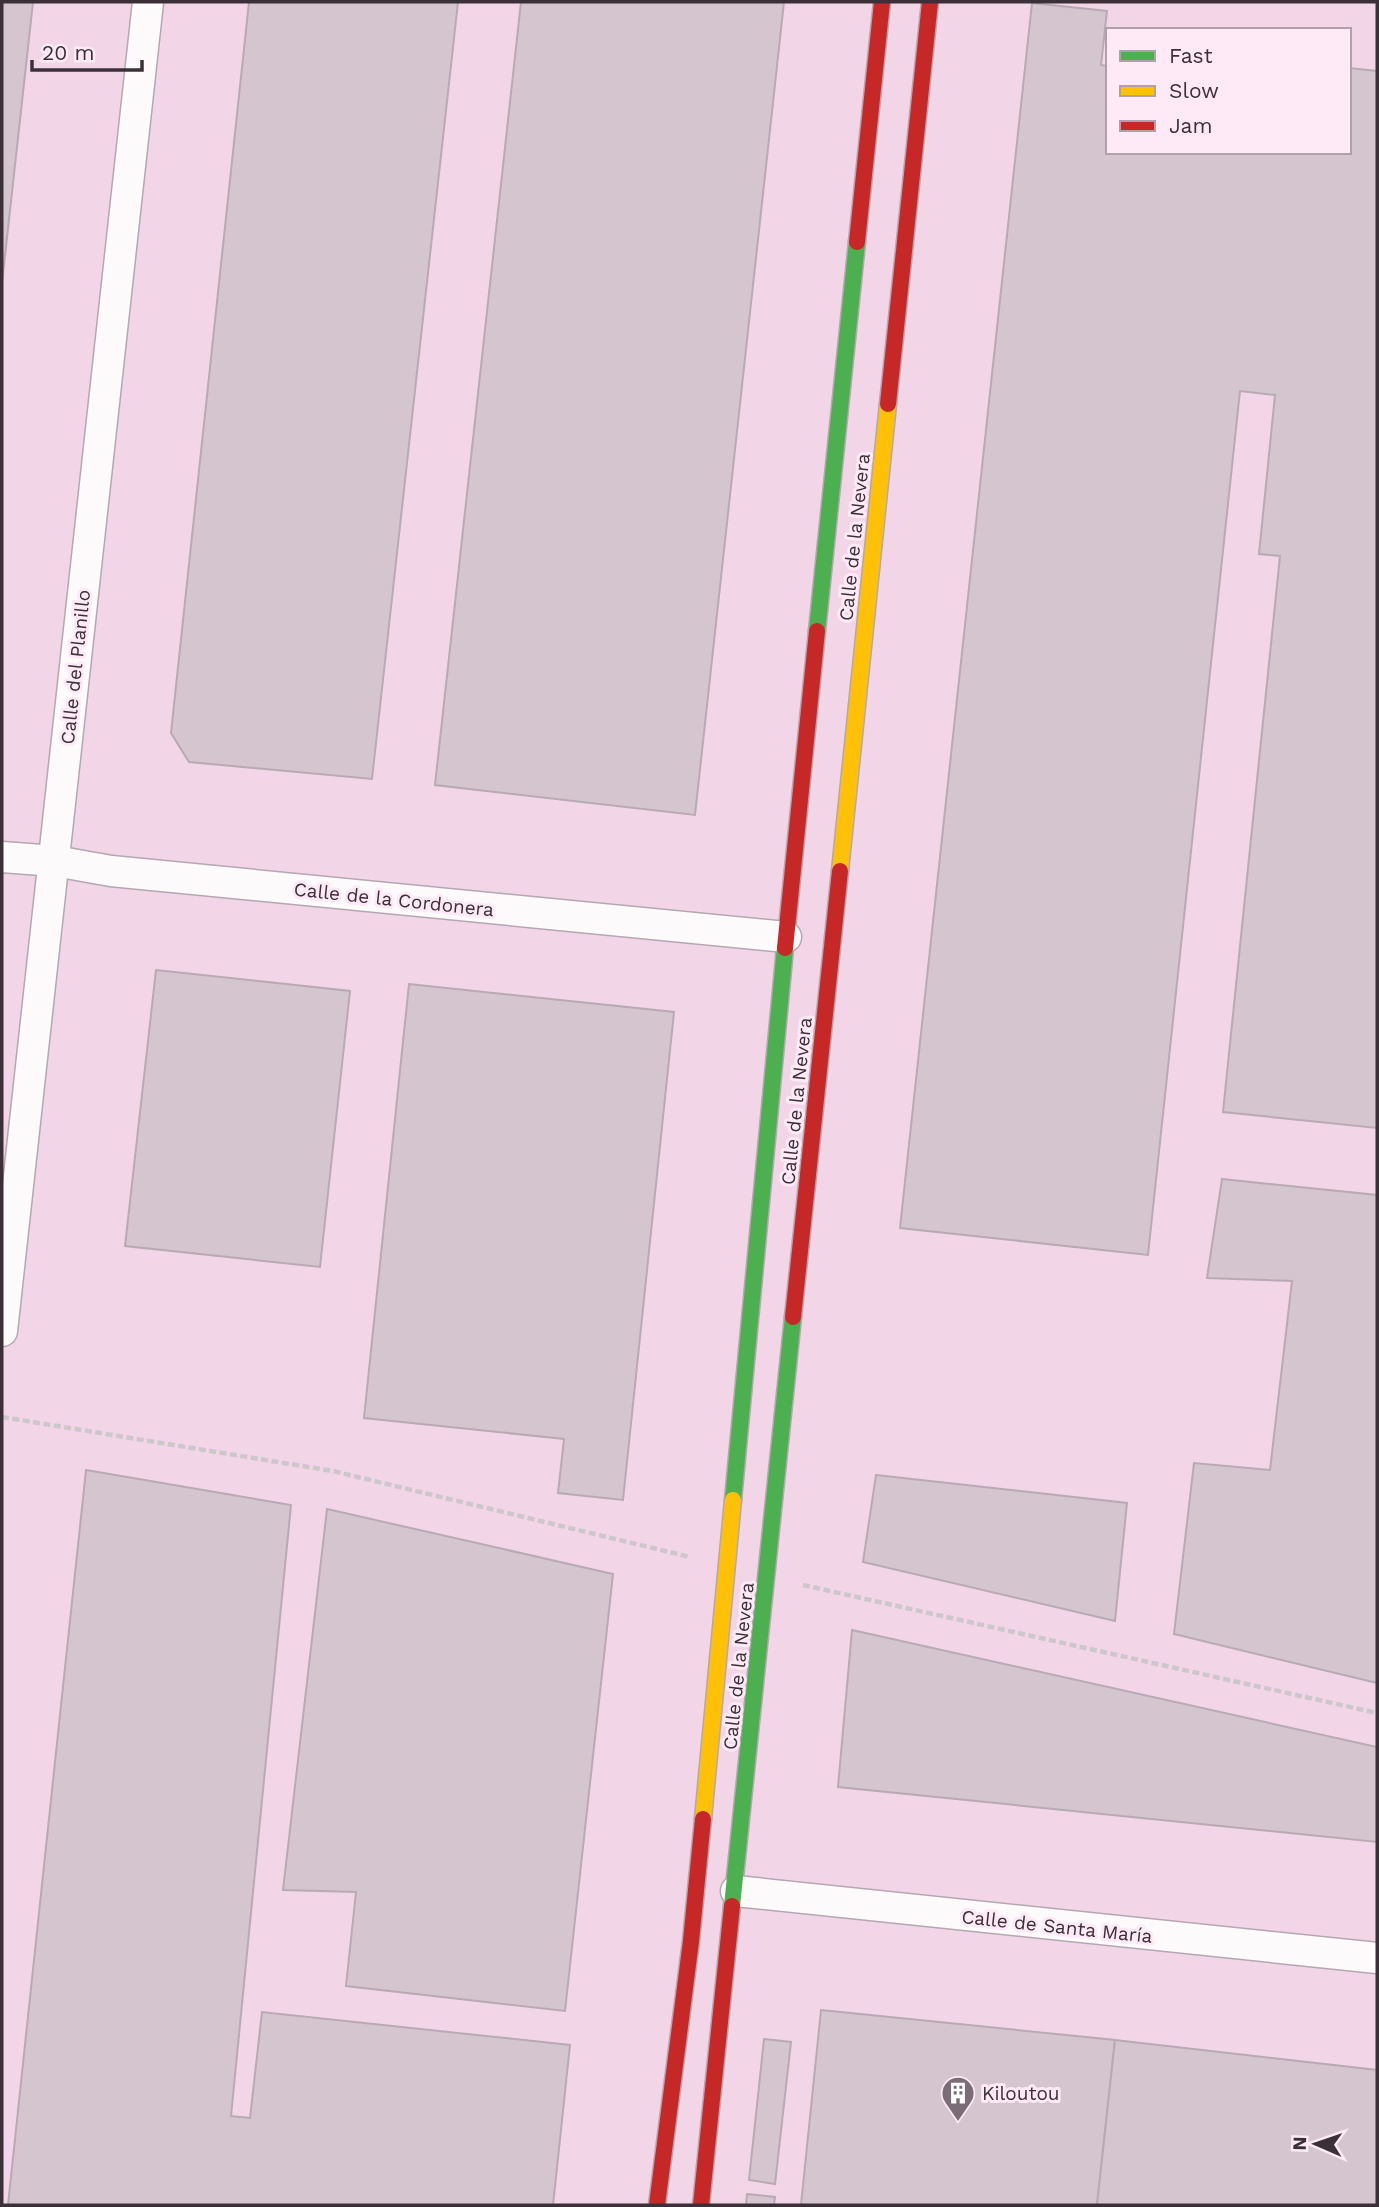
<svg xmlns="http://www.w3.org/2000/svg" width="1379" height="2207" font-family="'Work Sans',sans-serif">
<rect width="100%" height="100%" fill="#f1dfeb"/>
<path fill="#f3d5e8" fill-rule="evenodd" d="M2,2H1377V2205H2ZM1108,30H1349V152H1108Z"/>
<g fill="#d4c5cf" stroke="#b8aab3" stroke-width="2">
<path d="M2,2H33L2,283Z"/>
<path d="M249,2H458L372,779L189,762L171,733Z"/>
<path d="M521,2H784L695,815L435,785Z"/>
<path d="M1032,3L1107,11L1101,65L1108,66V152H1349V68L1377,71V1128L1223,1112L1280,556L1259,554L1275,395L1240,391L1148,1255L900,1228Z"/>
<path d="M156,970L350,991L320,1267L125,1246Z"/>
<path d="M409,984L674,1012L623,1500L558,1493L564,1439L364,1418Z"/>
<path d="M1222,1179L1377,1195V1683L1174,1634L1194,1463L1270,1470L1292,1281L1207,1278Z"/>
<path d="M86,1470L291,1505L231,2116L250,2118L262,2012L570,2045L553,2205H8Z"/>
<path d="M876,1475L1127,1503L1115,1621L863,1562Z"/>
<path d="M327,1509L613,1574L565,2011L346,1986L356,1892L283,1890Z"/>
<path d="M852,1630L1377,1747V1842L838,1787Z"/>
<path d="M821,2010L1115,2040L1097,2205H801Z"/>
<path d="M764,2039L791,2042L775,2184L749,2180Z"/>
<path d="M1115,2040L1377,2070V2205H1097Z"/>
<path d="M747,2194L775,2197L774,2205H746Z"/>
</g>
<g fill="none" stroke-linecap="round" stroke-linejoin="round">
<defs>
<g id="street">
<path d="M2,857L55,861L111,871L786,937"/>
<path d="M2,1331L148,2"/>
<path d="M736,1891L1377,1958"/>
</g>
<g id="fast">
<path d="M817,631L857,242"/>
<path d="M733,1500L785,948"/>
<path d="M732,1906L793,1317"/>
</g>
<g id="slow">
<path d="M840,871L888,404"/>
<path d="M703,1819L733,1500"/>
</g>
<g id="jam">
<path d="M857,242L882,2"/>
<path d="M888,404L930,2"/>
<path d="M785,948L817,631"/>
<path d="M793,1317L840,871"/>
<path d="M657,2205L691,1941L703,1819"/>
<path d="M701,2205L732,1906"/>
</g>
</defs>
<use href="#street" stroke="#b5a7b0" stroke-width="33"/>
<use href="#fast" stroke="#b5a7b0" stroke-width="19"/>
<use href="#slow" stroke="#b5a7b0" stroke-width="19"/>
<use href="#jam" stroke="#b5a7b0" stroke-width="19"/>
<g stroke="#cdc6cb" stroke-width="4.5" stroke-dasharray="7 3.5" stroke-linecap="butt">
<path d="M2,1417L333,1471L690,1557"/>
<path d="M803,1585L1377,1713"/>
</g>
<use href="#street" stroke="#fdfafc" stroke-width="30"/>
<use href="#fast" stroke="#4caf50" stroke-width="16"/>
<use href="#slow" stroke="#ffc107" stroke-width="16"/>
<use href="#jam" stroke="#c62828" stroke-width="16"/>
</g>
<defs>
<symbol id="building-pin" viewBox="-11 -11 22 30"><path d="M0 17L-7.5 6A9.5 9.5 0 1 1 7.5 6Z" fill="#7b6d77" stroke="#fdeaf6"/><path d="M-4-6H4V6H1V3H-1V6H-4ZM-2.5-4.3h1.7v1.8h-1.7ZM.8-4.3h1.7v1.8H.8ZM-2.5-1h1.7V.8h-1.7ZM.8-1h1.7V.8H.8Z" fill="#fff"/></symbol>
</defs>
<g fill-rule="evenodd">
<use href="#building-pin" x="939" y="2074" width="38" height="52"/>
</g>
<g text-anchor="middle" stroke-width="6" stroke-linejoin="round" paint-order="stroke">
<g font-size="19" fill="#3c3038" stroke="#fdeaf6">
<text transform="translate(854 537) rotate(-84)" y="7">Calle de la Nevera</text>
<text transform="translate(75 667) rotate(-84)" y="7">Calle del Planillo</text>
<text transform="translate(394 899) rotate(6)" y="7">Calle de la Cordonera</text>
<text transform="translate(796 1101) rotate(-84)" y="7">Calle de la Nevera</text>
<text transform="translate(738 1666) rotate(-84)" y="7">Calle de la Nevera</text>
<text transform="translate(1057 1926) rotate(6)" y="7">Calle de Santa María</text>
</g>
<g font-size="19" fill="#3c3038" stroke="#fdeaf6" text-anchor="start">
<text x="982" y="2100">Kiloutou</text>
</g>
</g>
<rect width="1379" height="2207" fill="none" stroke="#3c3038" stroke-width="7"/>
<rect x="1106" y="28" width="245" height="126" fill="#fdeaf6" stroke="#b0a0aa" stroke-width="2"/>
<rect x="1120" y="51" width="35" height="10" fill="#4caf50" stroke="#b0a0aa" stroke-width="2"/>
<text x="1169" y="63" font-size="21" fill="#3c3038">Fast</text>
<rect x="1120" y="86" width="35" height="10" fill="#ffc107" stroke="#b0a0aa" stroke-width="2"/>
<text x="1169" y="98" font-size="21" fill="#3c3038">Slow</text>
<rect x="1120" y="121" width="35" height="10" fill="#c62828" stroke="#b0a0aa" stroke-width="2"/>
<text x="1169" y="133" font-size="21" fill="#3c3038">Jam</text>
<g transform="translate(1316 2144) rotate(272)" stroke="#fdeaf6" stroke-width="5" paint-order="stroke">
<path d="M0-5L12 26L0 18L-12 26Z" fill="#3c3038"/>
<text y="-10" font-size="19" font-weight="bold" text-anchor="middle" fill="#3c3038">N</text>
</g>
<path d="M32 60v10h110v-10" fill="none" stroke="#3c3038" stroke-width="3.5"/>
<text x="42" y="60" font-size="21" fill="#3c3038" stroke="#fdeaf6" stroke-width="5" paint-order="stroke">20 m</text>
</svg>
